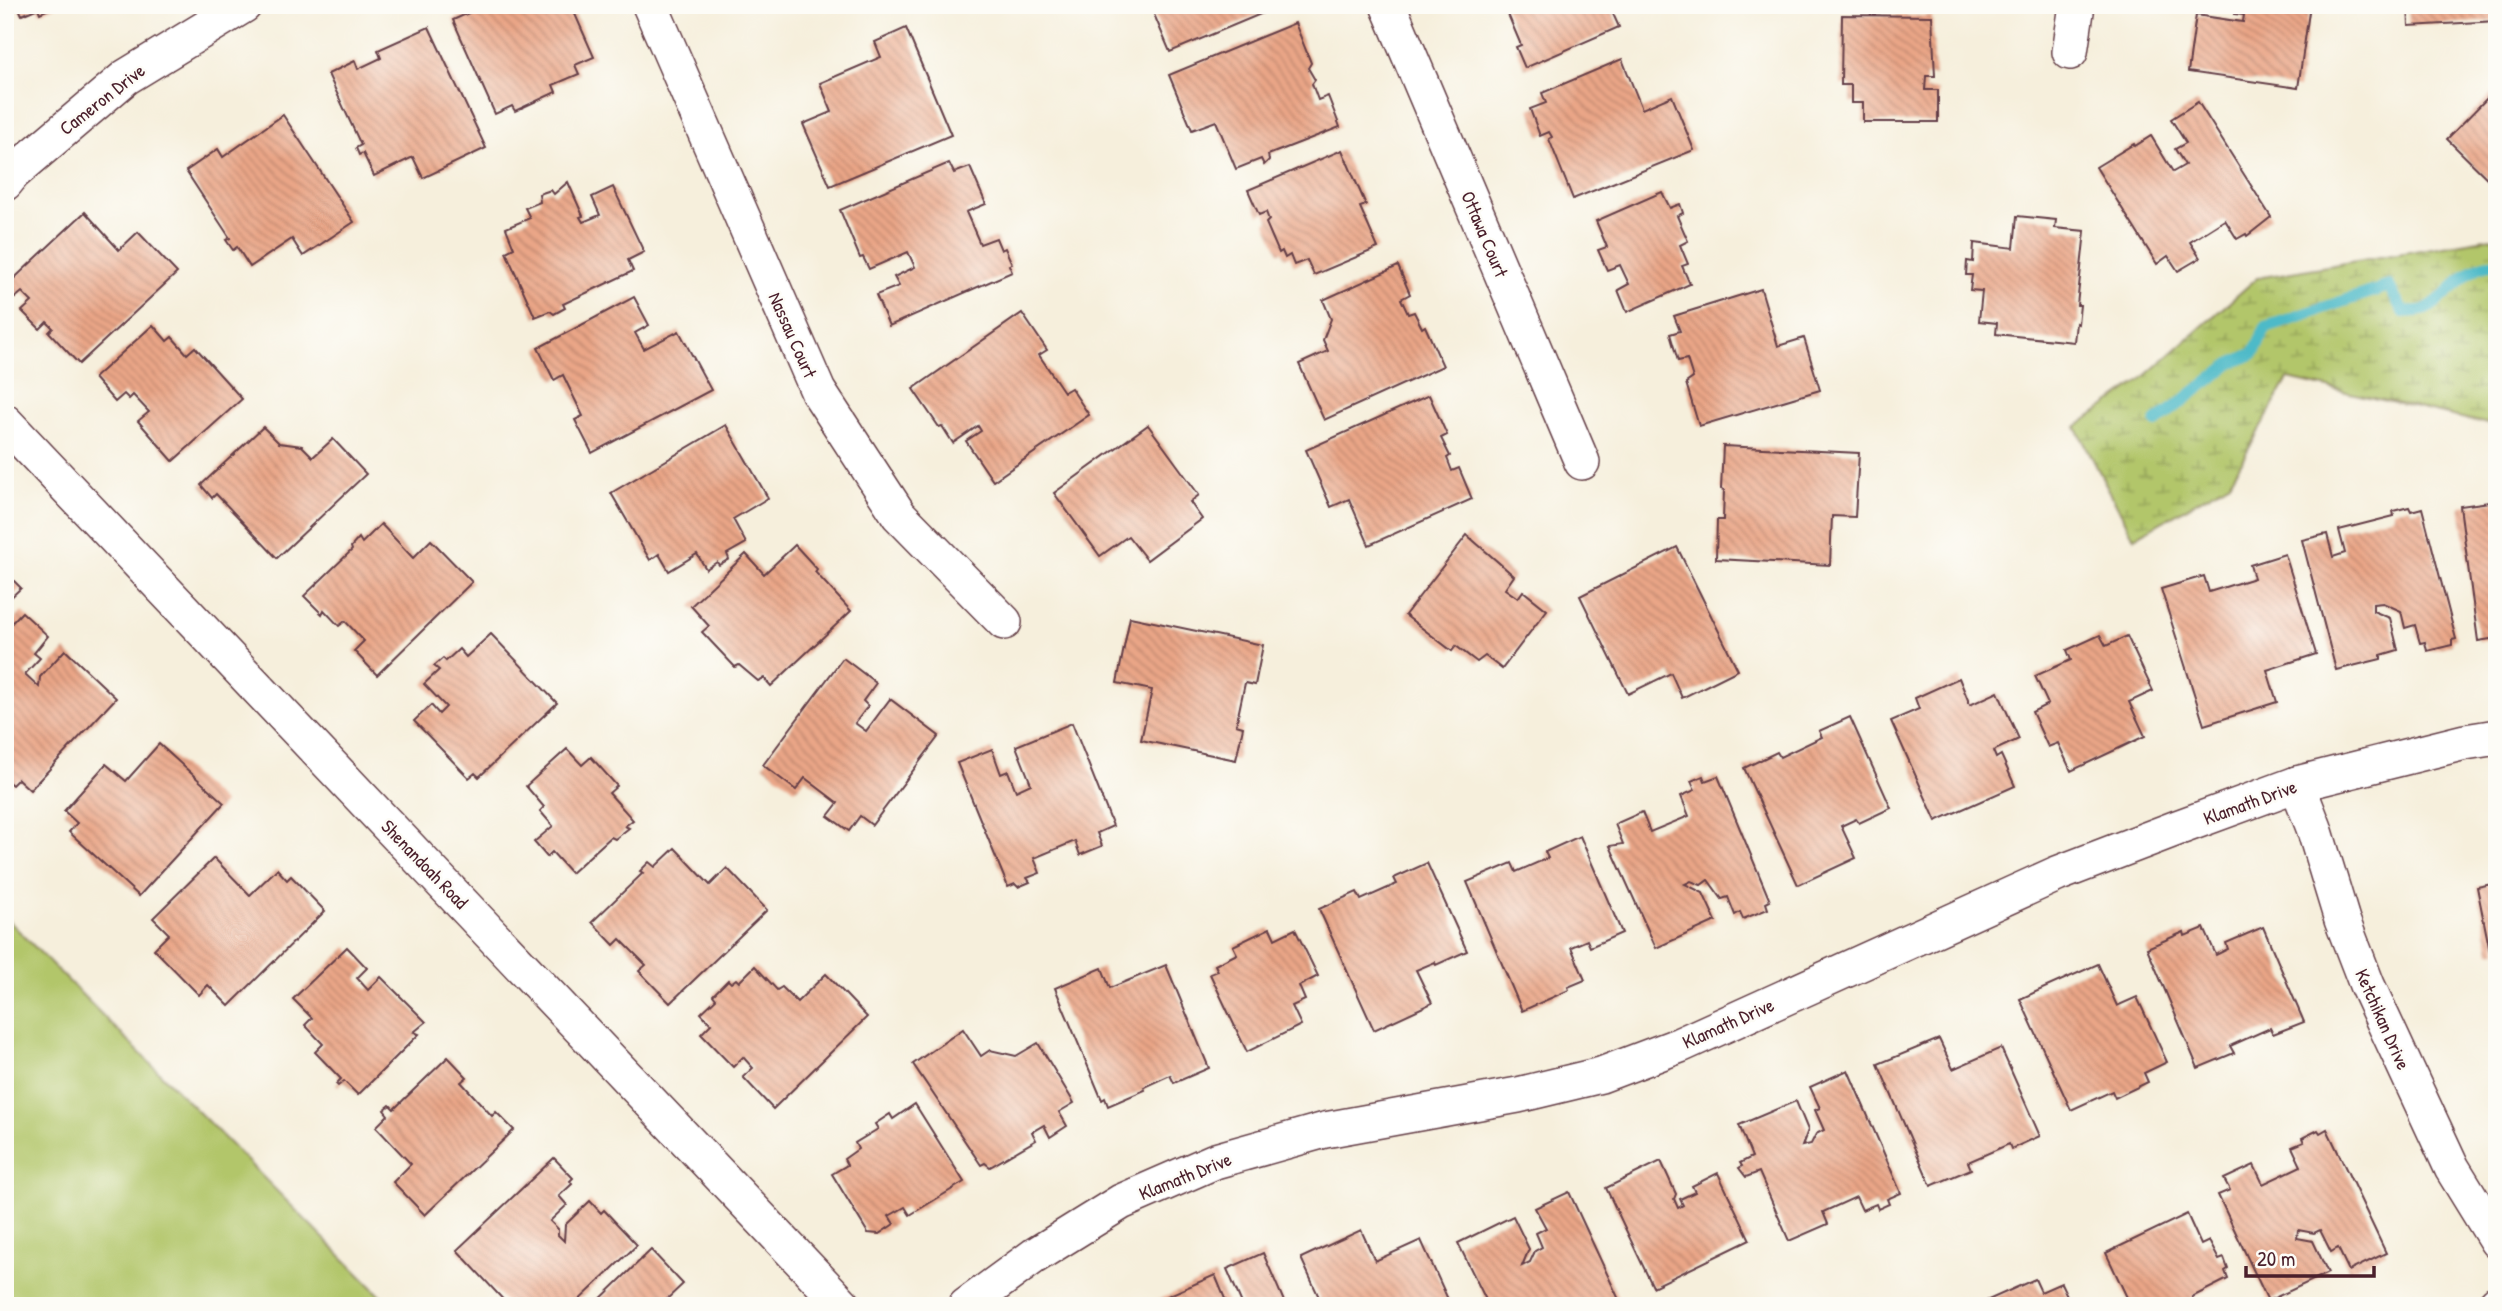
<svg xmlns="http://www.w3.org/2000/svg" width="2502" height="1311" font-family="'Patrick Hand',sans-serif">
<defs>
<pattern id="wetland-marsh" width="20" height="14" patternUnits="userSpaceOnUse" patternTransform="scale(1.75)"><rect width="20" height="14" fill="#b2c66b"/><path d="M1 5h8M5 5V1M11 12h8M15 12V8" fill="none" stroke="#93a058"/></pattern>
<pattern id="building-back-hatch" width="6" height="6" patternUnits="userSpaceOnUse" patternTransform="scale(1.75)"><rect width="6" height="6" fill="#eaa687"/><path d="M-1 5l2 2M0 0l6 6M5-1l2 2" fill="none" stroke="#c0876f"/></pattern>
</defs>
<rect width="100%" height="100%" fill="#fdfcf7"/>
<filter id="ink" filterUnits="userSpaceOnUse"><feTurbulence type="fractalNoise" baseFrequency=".0143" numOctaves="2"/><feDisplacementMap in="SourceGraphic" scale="14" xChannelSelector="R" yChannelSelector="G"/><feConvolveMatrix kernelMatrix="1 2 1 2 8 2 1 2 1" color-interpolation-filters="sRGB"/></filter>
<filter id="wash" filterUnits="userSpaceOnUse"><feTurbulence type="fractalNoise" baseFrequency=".00686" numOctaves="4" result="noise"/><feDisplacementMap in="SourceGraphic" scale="28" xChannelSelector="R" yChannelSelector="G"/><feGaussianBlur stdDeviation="1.57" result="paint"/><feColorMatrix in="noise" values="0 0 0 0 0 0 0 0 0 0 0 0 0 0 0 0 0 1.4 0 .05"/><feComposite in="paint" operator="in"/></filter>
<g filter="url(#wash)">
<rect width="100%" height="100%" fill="#f6efdc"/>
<path fill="#b2c66b" stroke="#7e724b" stroke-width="2" d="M5,917L386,1301L391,1306H5Z"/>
<path fill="url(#wetland-marsh)" stroke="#7e724b" stroke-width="2" d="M2497,237V426L2288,379L2230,482L2134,538L2076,427L2141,380L2257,278Z"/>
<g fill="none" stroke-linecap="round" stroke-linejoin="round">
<path stroke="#4dbac8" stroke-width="12" d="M2156,422L2230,364L2254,353L2266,327L2389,286L2403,312C2410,311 2420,312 2426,309C2449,298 2468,261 2497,264"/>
</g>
<g id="blocks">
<g fill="url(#building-back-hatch)">
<path d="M5,5H58L40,13L38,8L22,15L19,8L5,15Z"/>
<path d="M486,5H520L523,12L528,9L527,5H571L594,57L575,65L579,74L553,85L556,92L515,111L512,106L495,114L453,20Z"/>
<path d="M1150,5H1282L1170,52Z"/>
<path d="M1504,5H1609L1619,27L1525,68L1516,47L1521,45Z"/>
<path d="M2236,5H2310L2298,88L2188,72L2196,15L2243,22L2244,15L2235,14Z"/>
<path d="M2408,5H2497V21L2409,26Z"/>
<path d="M1842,15L1932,16L1935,76H1926L1925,90H1938V122H1863V103H1851V85H1841Z"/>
<path d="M1295,23L1311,63L1308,68L1315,80L1312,84L1318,100L1328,96L1340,127L1268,155L1269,160L1264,165L1261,159L1236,169L1216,121L1192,130L1169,75Z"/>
<path d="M429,27L486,148L423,178L413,157L374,176L363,153L359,155L356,148L361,145L328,74L355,61L358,69L381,58L378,50Z"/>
<path d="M906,28L951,135L830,186L803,124L832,112L820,83L881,57L875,42Z"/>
<path d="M1622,59L1642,109L1672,96L1694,150L1573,199L1549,139L1552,137L1549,132L1540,136L1530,109L1546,103L1542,93Z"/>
<path d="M2497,88V188L2447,139Z"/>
<path d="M2198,102L2271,217L2247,236L2246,234L2237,239L2225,220L2190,242L2200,258L2178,271L2168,256L2157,264L2096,167L2134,144L2135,146L2151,136L2173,172L2185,165L2175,149L2186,143L2171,119Z"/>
<path d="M283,115L354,222L303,256L292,239L250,267L237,247L233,250L226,240L230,238L186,171L218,149L223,157Z"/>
<path d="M1342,150L1366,205L1360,207L1378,248L1314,275L1307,260L1294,265L1290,255L1285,258L1282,251L1279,253L1266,223L1269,220L1266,212L1259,215L1248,190Z"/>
<path d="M949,163L954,173L970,167L986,204L966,212L980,244L996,238L1001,250L1005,248L1012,264L1009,265L1012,272L889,326L876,295L899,286L894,277L915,267L908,252L869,269L863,257L860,258L840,210Z"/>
<path d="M568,182L583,216L580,217L583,222L600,215L592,197L613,187L644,252L628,260L633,271L563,304L565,308L554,314L550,311L535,317L506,252L514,248L506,228L530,218L525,208L540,202L539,194L551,190L554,194Z"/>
<path d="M1662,192L1670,208L1680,204L1683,213L1677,216L1688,241L1680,245L1688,264L1682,266L1690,284L1627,312L1618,290L1629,284L1620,265L1607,270L1598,250L1607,247L1596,221Z"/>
<path d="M85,212L119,250L138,232L177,273L79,364L49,332L53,328L47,322L40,329L22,311L32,302L22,292L15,298L5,287Z"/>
<path d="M2017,216L2056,220L2055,228L2085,231L2077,305H2080L2078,324L2076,323L2074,342L1996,334L1997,323L1979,321L1982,291L1970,290L1972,275H1966L1967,261L1973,262L1974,243L2014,248Z"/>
<path d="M1398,266L1410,294L1401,299L1408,314L1414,312L1422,328L1425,326L1443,366L1324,420L1299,364L1328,351L1323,340L1331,319L1323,300Z"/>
<path d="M1761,289L1778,346L1804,338L1820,390L1699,426L1686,383L1693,378L1687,359L1678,361L1670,334L1680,331L1674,316Z"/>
<path d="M634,297L649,325L635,333L644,349L679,331L711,390L592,453L575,420L583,416L563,375L554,380L538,348Z"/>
<path d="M1022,313L1047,350L1039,355L1064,392L1071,388L1089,415L993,481L966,441L981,431L978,426L953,443L942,426L939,427L913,389Z"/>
<path d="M153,325L167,341L172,337L187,354L195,347L242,399L173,461L138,421L149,412L133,395L129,399L124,394L115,402L94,378Z"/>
<path d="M1429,395L1447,435L1441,438L1450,456L1447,458L1452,471L1459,468L1472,499L1369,545L1349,499L1331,507L1306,450Z"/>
<path d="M726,425L768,498L733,519L746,543L727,554L729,559L719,565L717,562L706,569L697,554L669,571L659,554L650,560L611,493Z"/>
<path d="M1148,425L1199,495L1190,502L1202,519L1147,560L1128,536L1100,556L1054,493Z"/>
<path d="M263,427L279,443L302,446L313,457L333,439L366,474L277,558L216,494L212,498L201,485Z"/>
<path d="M1723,446L1859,453L1855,517L1832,516L1830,565L1716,559L1717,520H1723L1724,490L1721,489Z"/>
<path d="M2497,501V638L2478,641L2460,506Z"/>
<path d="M2409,507L2411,511L2422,508L2456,639L2452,640V645L2427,651L2425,642L2420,643L2415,625L2405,628L2401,611L2383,603L2373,604V611L2390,618L2398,650L2381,655V659L2336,670L2302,540L2327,534L2333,557L2345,553L2339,530L2394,516L2393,511Z"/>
<path d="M381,524L413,558L431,540L472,582L377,675L354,651L364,641L345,621L339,626L324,610L322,614L304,596L352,550L351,547L359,538L362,543Z"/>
<path d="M1467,535L1514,576L1505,589L1518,598L1523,591L1547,610L1502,669L1485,656L1477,662L1456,646L1452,651L1405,615Z"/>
<path d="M795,545L817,569L815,572L851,611L771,686L764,678L758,681L739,665L735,667L702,632L709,626L691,606L746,554L764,574Z"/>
<path d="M1677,547L1738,670L1682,698L1671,673L1628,694L1580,596Z"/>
<path d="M2285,554L2316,654L2267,670L2277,702L2204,725L2161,589L2204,576L2209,592L2254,578L2250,565Z"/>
<path d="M5,572L21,588L5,603Z"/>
<path d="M22,612L48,636L34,653L40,658L25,674L39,687L40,677L65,650L116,698L30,790L18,779L12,785L5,779V630Z"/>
<path d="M1130,617L1263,645L1255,685L1245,683L1236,725L1243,727L1236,760L1141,740L1152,690L1117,683Z"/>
<path d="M491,634L557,703L479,777L475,773L469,778L414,721L431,705L439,714L446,707L424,684L439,670L434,666L443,658L446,661L459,649L466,657Z"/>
<path d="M2100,635L2106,646L2127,636L2153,691L2129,702L2145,736L2071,771L2058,743L2048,747L2032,712L2048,704L2035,676L2071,660L2067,650Z"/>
<path d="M843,658L876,683L863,701L868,706L855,723L866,731L890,699L939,736L872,825L860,816L849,831L828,816L838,803L805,778L796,790L763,765Z"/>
<path d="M1959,678L1970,705L1998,692L2019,739L1993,751L1996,758L2001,755L2015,786L1936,821L1891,721L1919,709L1915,698Z"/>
<path d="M1850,717L1891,808L1859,823L1856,819L1841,826L1856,858L1798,885L1744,768L1777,752L1780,757L1822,737L1819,731Z"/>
<path d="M1072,723L1113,826L1097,833L1102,846L1080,855L1075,841L1034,858L1040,873L1027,878L1030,882L1018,887L1015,884L1008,887L957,763L992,749L1001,774L1008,771L1016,791L1031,784L1016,746Z"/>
<path d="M159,744L224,803L139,896L69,832L77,823L64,811L106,764L126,781Z"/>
<path d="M567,749L582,765L591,757L617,786L609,793L633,820L625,826L629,828L615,839L611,837L571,873L552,852L547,857L534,842L553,826L540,811L544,807L526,786Z"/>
<path d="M1703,776L1705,781L1718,776L1770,901L1766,903L1768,909L1743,919L1740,912L1735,915L1728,897L1722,899L1708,880L1701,885L1691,881L1685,884L1703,893L1716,921L1656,948L1610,846L1623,844L1615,824L1642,812L1650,832L1689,816L1681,796L1695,790L1691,781Z"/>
<path d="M1580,836L1622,933L1590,947L1587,940L1571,947L1585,980L1568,987L1569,990L1522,1011L1467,882L1512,863L1516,872L1548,858L1545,852Z"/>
<path d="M675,848L710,885L727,868L767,910L670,1003L639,971L646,965L620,939L614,945L592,922L643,873L640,871L649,862L655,867Z"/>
<path d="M214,858L250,895L277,869L287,880L291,876L325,911L229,1006L208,985L199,995L154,949L169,934L153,918Z"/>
<path d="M1427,863L1467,951L1436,965L1435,962L1416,970L1432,1003L1374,1030L1319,909L1357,892L1361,900L1397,884L1394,878Z"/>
<path d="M2497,883V951L2490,952L2477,887Z"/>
<path d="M2263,927L2304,1022L2273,1034L2270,1028L2230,1046L2234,1053L2198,1068L2147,948L2184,932L2185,936L2204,928L2216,955L2228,949L2226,943Z"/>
<path d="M1270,928L1275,939L1295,929L1318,976L1299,986L1305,1000L1292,1006L1301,1025L1247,1052L1210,974L1218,971L1215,965L1237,954L1233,946Z"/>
<path d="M347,947L367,968L357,978L368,990L381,977L426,1022L414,1032L419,1034L358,1095L344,1081L338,1086L336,1084L341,1079L315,1052L323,1044L305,1025L312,1018L293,999Z"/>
<path d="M2098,964L2117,1006L2137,997L2167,1062L2144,1073L2148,1082L2115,1098L2112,1091L2071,1110L2020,999Z"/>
<path d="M1166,965L1209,1068L1174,1083L1170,1075L1144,1087L1145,1090L1108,1106L1105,1098L1102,1100L1055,988L1102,968L1110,988Z"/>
<path d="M755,966L777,990L782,987L797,1002L826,974L867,1017L773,1109L743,1077L753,1068L743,1057L733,1067L701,1034L711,1024L701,1013L716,999L713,995L728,980L731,983L736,979L739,982Z"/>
<path d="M963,1029L981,1056L990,1050L1016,1056L1038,1043L1074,1103L1059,1112L1067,1126L1050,1137L1044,1125L1032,1132L1036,1140L990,1167L985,1163L981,1165L913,1064Z"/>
<path d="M1939,1039L1953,1069L2001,1048L2040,1136L2011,1149L2009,1144L1968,1162L1971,1169L1931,1186L1878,1064Z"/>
<path d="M448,1057L467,1077L461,1082L492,1116L496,1112L514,1130L425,1215L393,1182L411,1164L376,1127L388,1115L384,1110L390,1105L394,1109Z"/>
<path d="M1848,1070L1901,1193L1887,1199L1889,1204L1878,1209L1876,1204L1862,1210L1856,1197L1823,1212L1828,1224L1789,1241L1759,1172L1746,1177L1739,1168L1742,1166L1740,1163L1752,1157L1739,1125L1796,1101L1808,1130L1802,1146L1811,1144L1816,1134L1824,1130L1815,1110L1820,1108L1810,1087Z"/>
<path d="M915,1104L964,1182L910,1215L905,1207L889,1216L894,1224L879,1234L868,1233L832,1174L847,1165L844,1159L858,1149L855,1143L878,1129L875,1124L890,1114L893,1119Z"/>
<path d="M2327,1129L2386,1253L2349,1271L2338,1248L2331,1252L2320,1230L2314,1233L2298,1230L2297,1238L2313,1241L2328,1273L2268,1301L2218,1195L2230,1190L2224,1179L2254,1165L2263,1184L2301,1166L2292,1147L2304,1142L2302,1138L2318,1130L2320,1133Z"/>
<path d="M554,1158L573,1178L570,1181L572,1184L559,1196L567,1205L550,1221L558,1229V1235L564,1241L565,1225L590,1201L601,1213L604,1210L637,1245L573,1306H509L457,1250Z"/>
<path d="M1661,1161L1676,1194L1674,1199L1678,1208L1683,1205L1680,1199L1695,1192L1692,1186L1718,1173L1750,1240L1653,1287L1606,1188Z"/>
<path d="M1569,1192L1622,1306H1489L1458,1243L1513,1216L1529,1249L1522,1266L1530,1262L1535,1251L1542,1247L1536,1233L1546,1228L1535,1208Z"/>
<path d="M2187,1214L2201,1245L2209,1241L2219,1260L2224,1258L2228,1269L2225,1271L2228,1279L2192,1297L2196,1306H2131L2106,1253Z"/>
<path d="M1361,1230L1375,1261L1421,1240L1451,1306H1323L1301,1258Z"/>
<path d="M651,1250L683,1284L667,1299L673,1306H593Z"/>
<path d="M1263,1253L1286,1306H1243L1227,1269Z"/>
<path d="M1215,1275L1228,1306H1158L1156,1301Z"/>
<path d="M2035,1279L2041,1292L2061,1283L2072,1306H1988L1986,1301Z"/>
</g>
</g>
</g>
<g filter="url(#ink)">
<use href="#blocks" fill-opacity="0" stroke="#643e46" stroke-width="2"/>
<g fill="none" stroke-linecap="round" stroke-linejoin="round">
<defs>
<g id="street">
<path d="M650,5L818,391L899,515L1004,622"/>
<path d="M1388,5L1582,462"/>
<path d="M2070,52L2077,5"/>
<path d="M5,183L13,173L126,77L244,5"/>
<path d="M5,422L844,1306"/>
<path d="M2297,784L2314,828L2342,920L2367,985L2452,1168L2497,1241"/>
<path d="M966,1306L1034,1256L1121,1202L1215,1161L1325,1130L1518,1095L1601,1075L1680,1045L2057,874L2177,828L2297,784L2465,742L2497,737"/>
<path d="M2494,1306L2497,1303"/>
</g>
</defs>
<use href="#street" stroke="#643e46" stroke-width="38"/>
<use href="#street" stroke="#fff" stroke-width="35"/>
</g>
</g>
<g text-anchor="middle" stroke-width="5" stroke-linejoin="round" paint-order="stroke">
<g font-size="19" fill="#4a1f2b" stroke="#fdfcf7">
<text transform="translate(102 99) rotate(-38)" y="7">Cameron Drive</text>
<text transform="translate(1485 234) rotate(67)" y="7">Ottawa Court</text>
<text transform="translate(793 335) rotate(66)" y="7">Nassau Court</text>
<text transform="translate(2250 802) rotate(-20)" y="7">Klamath Drive</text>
<text transform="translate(425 864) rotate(46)" y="7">Shenandoah Road</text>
<text transform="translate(2383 1019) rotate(66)" y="7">Ketchikan Drive</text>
<text transform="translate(1728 1023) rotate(-24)" y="7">Klamath Drive</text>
<text transform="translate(1185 1176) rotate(-22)" y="7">Klamath Drive</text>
</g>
</g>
<rect width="2502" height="1311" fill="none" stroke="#fdfcf7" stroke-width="28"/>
<path d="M2246 1266v10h128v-10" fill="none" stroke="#4a1f2b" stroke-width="3.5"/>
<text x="2257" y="1266" font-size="21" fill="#4a1f2b" stroke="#fdfcf7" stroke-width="5" paint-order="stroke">20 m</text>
</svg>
